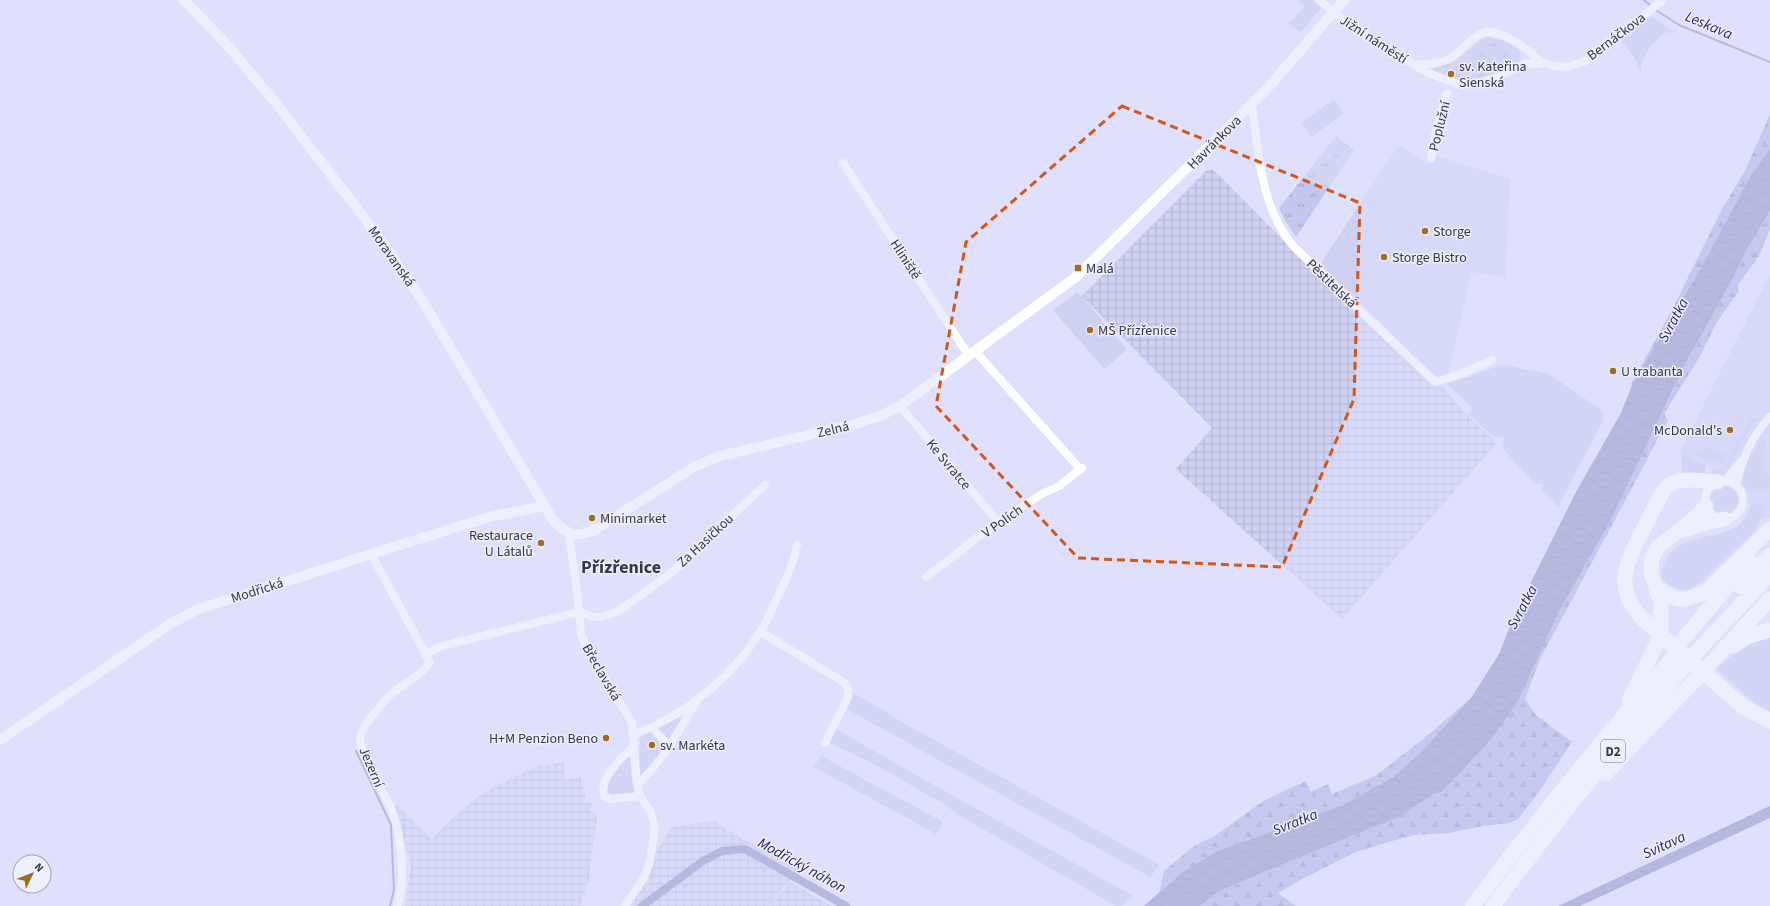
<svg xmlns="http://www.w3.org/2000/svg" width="1770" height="906" font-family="'Source Sans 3',sans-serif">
<defs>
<pattern id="industrial-grid" width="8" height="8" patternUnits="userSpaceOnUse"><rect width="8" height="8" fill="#cfd1f2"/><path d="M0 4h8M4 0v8" fill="none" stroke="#b2b4d1"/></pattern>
<pattern id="forest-firs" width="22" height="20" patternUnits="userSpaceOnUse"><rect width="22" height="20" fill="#a8abdf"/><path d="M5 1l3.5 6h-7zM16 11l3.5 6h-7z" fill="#8a8cb7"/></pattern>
<pattern id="park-tufts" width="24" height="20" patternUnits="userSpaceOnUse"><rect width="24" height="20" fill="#c5c7ee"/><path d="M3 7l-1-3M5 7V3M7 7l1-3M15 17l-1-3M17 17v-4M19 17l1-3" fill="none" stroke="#a1a2c3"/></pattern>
<pattern id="water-ripples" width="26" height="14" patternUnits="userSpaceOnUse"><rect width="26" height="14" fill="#8688ba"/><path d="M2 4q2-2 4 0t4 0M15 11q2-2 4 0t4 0" fill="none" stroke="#6e7099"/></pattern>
</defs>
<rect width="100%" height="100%" fill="#dee0fd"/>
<g fill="#cfd1f2">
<path d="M1399,145L1430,165L1434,155L1510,179L1505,277L1471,272L1448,376L1441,378L1435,376L1320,264Z"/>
<path d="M1770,274V518L1764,519L1753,510L1748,501L1746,489L1736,479L1719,475L1716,469L1680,451Z"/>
<path d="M1078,292L1127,350L1104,369L1053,310Z"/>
</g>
<g fill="url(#industrial-grid)">
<path d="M1211,169L1217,173L1339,297L1434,386L1441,385L1466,414L1497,443L1342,619L1176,469L1212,428L1082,296L1206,171Z"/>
<path d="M564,762V780L580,776L586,796L585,797V803L590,801L593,807L589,810L597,817L589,879L580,906H405L411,865L393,808L398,805L431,839L457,814L480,795L494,787L541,764L542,766Z"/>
<path d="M715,821L741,838L798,869L770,906H621L672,827Z"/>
<path d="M790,882L822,900L831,906H771Z"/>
</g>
<g fill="#c5c7ee">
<path d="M1298,0H1312L1321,7L1301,33L1289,23L1305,6Z"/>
<path d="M1651,16L1676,33L1667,32C1654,39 1639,59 1641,74L1635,59L1621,40Z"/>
<path d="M1334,99L1344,113L1312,137L1302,123Z"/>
<path d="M1506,365L1549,374L1600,409L1603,414V421L1558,507L1542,491L1543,485L1541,483L1535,484L1503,449L1504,438L1492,436L1468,414L1473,409L1447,384L1498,366Z"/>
<path d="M1755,416L1757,420L1743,439L1730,464L1724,470L1713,475H1706L1682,472L1681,452L1706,465L1705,471L1708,474L1711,473L1713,469L1718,470L1725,466L1740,435L1744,434L1751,419Z"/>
<path d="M1764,439L1765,440L1764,474H1770V487C1761,493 1744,495 1743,480C1743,467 1753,447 1764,439Z"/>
<path d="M1708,448L1717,454L1718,451L1726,455L1722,463L1712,460L1707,461L1695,455L1697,452Z"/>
<circle cx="1724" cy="500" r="14"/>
<path d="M1764,501V512L1756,530L1702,582C1697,585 1691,590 1685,590C1678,590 1664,585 1662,577C1660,572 1663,567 1665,562C1679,533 1714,541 1737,526C1744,521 1748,513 1751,506Z"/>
<path d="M1770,637V711L1754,703L1717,669C1733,654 1749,643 1770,637Z"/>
<path d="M852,692L885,711L900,721L1160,865L1150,877L845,708Z"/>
<path d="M678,716L682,720L669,739L664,738L658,729V727Z"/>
<path d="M835,728L907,770L1133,896L1122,906H1116L957,814L943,803L914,787L874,764L829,742Z"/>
<path d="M647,732H651L664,745V749L643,776H639L640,737Z"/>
<path d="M822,753L824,754L823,757L943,822L936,834L814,767Z"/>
<path d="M629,755L634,792L633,793L608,795L605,784L609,776Z"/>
</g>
<g fill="url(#forest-firs)">
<path d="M1770,114V149L1751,175L1702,266L1632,385L1631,384L1674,306L1722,209L1745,171Z"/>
<path d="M1770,211V229L1759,256L1738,285L1739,291L1717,322L1699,358L1664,414L1668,421L1663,428L1641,471L1540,659L1525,699L1536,715L1572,742L1538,793L1518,819L1509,823L1483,826L1449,833L1414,835L1392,841L1356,852L1304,878L1278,893L1296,906H1200L1219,891L1344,839L1399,817L1434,794L1442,792L1557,615L1610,522L1685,364L1730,284L1747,249Z"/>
<path d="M1471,698L1420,753L1393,777L1343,805L1180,874L1160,891L1164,871L1194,846L1216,835L1265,800L1306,781L1311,792L1328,784L1332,794L1377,775L1428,735Z"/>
</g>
<g fill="url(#park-tufts)">
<path d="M1488,37L1505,41L1519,49L1521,61C1501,71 1480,83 1456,80C1449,79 1440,74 1433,71L1434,67L1449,64L1455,61L1482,39Z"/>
<path d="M1336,136L1354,150L1296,237L1286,222L1279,208Z"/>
</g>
<g fill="url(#water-ripples)">
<path d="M1770,149V211L1747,249L1730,284L1685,364L1610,522L1557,615L1518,701L1493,737L1442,792L1434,794L1399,817L1344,839L1219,891L1200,906H1144L1180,874L1216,852L1343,805L1393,777L1420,753L1471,698L1499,654L1514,616L1576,492L1621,413L1632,385L1702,266L1751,175Z"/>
<path d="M1770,806V818L1580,906H1558Z"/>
</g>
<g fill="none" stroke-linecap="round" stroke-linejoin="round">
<g stroke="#8688ba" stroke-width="2">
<path d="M1644,0L1651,6"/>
<path d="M1656,10L1679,25L1770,62"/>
<path d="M356,751L391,825L394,890L390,906"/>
</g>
<path stroke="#8688ba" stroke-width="8" d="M642,906L703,861L722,851L745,849L846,906"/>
<g stroke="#fff" stroke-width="8">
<path d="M1319,0L1341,18L1370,38L1428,73L1461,85L1481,82L1499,77L1524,64L1543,63L1555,66L1568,67L1585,61L1663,0"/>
<path d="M1415,65C1427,64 1438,64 1449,59C1462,53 1474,31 1490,32C1510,34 1528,51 1543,63"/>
<path d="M1252,104C1258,153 1261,208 1294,247L1435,382L1458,375L1492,360"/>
<path d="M1431,158L1436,130L1447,93"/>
<path d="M843,163L969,356"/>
<path d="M975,351L1080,469"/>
<path d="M900,406L998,522"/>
<circle cx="1724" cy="500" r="19"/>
<path d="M1725,481L1741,461"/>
<path d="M1736,485C1743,458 1750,438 1770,417"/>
<path d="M569,534L576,584L581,634L591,656L632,723L637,784L640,796L651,812L655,829L650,861L645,876L625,906"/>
<path d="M371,554L430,662C421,676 405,683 392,693C385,700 368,720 363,729C351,748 387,793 393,813C402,838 406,881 397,906"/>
<path d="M926,577L998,522L1042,494L1059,486L1082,468"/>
<path d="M761,632L845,683L848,689V697L825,743"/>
<path d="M425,654L442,646L579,612L595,617H602L617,612L670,574L765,485"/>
<path d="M652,728L669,746"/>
<path d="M634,735C685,715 731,679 760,632C766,623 771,612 775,602C785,583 793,566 797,545"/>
<path d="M635,744C623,758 599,776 604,796L611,799L640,796"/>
<path d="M637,784C661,765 679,729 696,703"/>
</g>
<g stroke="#fff" stroke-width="10">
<path d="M184,0L228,46L275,102L382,241L422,300L553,520C568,534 572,538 593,531L694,467L720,456L855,424L880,416L900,406L1076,277L1266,90L1344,0"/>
<path d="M0,740L170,624L196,610L485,518L544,506"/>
</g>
<g stroke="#fff" stroke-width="15">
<path d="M1718,482C1701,481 1682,476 1667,486C1658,498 1652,513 1645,526C1627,561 1611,588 1644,620L1743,707L1770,721"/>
<path d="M1685,530L1709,522L1724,519"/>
<path d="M1740,586L1770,555"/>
<path d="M1657,588L1670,596L1678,599H1686L1706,592L1770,529"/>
<path d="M1661,628V603L1651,573L1652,558L1658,547L1697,516L1706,506"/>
<path d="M1679,644L1749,561"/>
<path d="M1732,646L1747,637L1770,630"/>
<path d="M1693,656L1770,574"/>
<path d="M1706,668L1770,599"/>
<path d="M1629,700L1658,641"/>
<path d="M1605,774L1698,677"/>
<path d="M1473,906C1537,820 1604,737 1675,656"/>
<path d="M1493,906C1554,823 1618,744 1685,666"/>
</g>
</g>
<path d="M0 0H1770V906H0ZM1122,106L1360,203L1354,399L1282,567L1078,558L936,406L966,242Z" fill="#dee0fd" fill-opacity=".55" fill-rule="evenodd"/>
<path fill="none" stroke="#d65612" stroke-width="3" stroke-dasharray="8 5" stroke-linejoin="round" d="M1122,106L1360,203L1354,399L1282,567L1078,558L936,406L966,242Z"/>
<g fill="#9f6d22" stroke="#eeeffd" stroke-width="1.5">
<circle cx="1451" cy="74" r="4"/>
<circle cx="1425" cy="231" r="4"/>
<circle cx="1384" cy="257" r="4"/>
<rect x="1074" y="264" width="8" height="8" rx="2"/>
<circle cx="1090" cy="330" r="4"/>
<circle cx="1613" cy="371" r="4"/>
<circle cx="1730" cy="430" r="4"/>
<circle cx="592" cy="518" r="4"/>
<circle cx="541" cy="543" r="4"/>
<circle cx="606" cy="738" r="4"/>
<circle cx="652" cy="745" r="4"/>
</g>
<g text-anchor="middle" stroke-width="3" stroke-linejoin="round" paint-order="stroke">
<rect fill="#eeeffd" stroke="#6e6e7d" stroke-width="1" x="1601" y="740" width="24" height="22" rx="3"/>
<g font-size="13" font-weight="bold" fill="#373746">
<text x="1613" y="756">D2</text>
</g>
<g font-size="14" fill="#373746" stroke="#eeeffd">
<text transform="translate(1616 36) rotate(-37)" y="5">Bernáčkova</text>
<text transform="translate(1374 39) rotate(33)" y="5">Jižní náměstí</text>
<text transform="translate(1439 126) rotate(-76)" y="5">Poplužní</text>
<text transform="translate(1214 142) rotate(-45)" y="5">Havránkova</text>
<text transform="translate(392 256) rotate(55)" y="5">Moravanská</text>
<text transform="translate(906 259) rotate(57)" y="5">Hliniště</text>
<text transform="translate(1332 283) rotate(44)" y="5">Pěstitelská</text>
<text transform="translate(833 429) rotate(-13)" y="5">Zelná</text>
<text transform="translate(949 464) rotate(50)" y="5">Ke Svratce</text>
<text transform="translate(1002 521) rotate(-35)" y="5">V Polích</text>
<text transform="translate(705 540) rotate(-43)" y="5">Za Hasičkou</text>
<text transform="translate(257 590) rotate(-18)" y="5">Modřická</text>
<text transform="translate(602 672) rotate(60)" y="5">Břeclavská</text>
<text transform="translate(372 767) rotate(67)" y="5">Jezerní</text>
</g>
<g font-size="14" fill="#373746" stroke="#eeeffd" text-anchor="start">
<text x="1459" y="71">sv. Kateřina<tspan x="1459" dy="16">Sienská</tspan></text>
<text x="1433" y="236">Storge</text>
<text x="1392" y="262">Storge Bistro</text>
<text x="1086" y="273">Malá</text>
<text x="1098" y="335">MŠ Přízřenice</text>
<text x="1621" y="376">U trabanta</text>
<text x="1722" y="435" text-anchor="end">McDonald's</text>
<text x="600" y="523">Minimarket</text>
<text x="533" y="540" text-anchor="end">Restaurace<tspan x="533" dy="16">U Látalů</tspan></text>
<text x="598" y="743" text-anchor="end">H+M Penzion Beno</text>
<text x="660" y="750">sv. Markéta</text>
</g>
<g font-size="15" font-style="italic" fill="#2a2562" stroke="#eeeffd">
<text transform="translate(1709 25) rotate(23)" y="5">Leskava</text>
<text transform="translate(1673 320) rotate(-62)" y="5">Svratka</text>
<text transform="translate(1522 607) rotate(-62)" y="5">Svratka</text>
<text transform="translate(1295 822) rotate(-22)" y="5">Svratka</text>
<text transform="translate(1664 845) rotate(-25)" y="5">Svitava</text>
<text transform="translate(802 865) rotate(29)" y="5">Modřický náhon</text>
</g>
<g font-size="18" font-weight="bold" fill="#373746" stroke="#eeeffd">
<text x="621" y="573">Přízřenice</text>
</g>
</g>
<g transform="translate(32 874) rotate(47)"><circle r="19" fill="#eeeffd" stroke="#a5a5b4"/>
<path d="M0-3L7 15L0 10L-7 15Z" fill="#9f6d22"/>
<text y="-6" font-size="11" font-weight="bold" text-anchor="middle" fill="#373746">N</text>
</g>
</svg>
